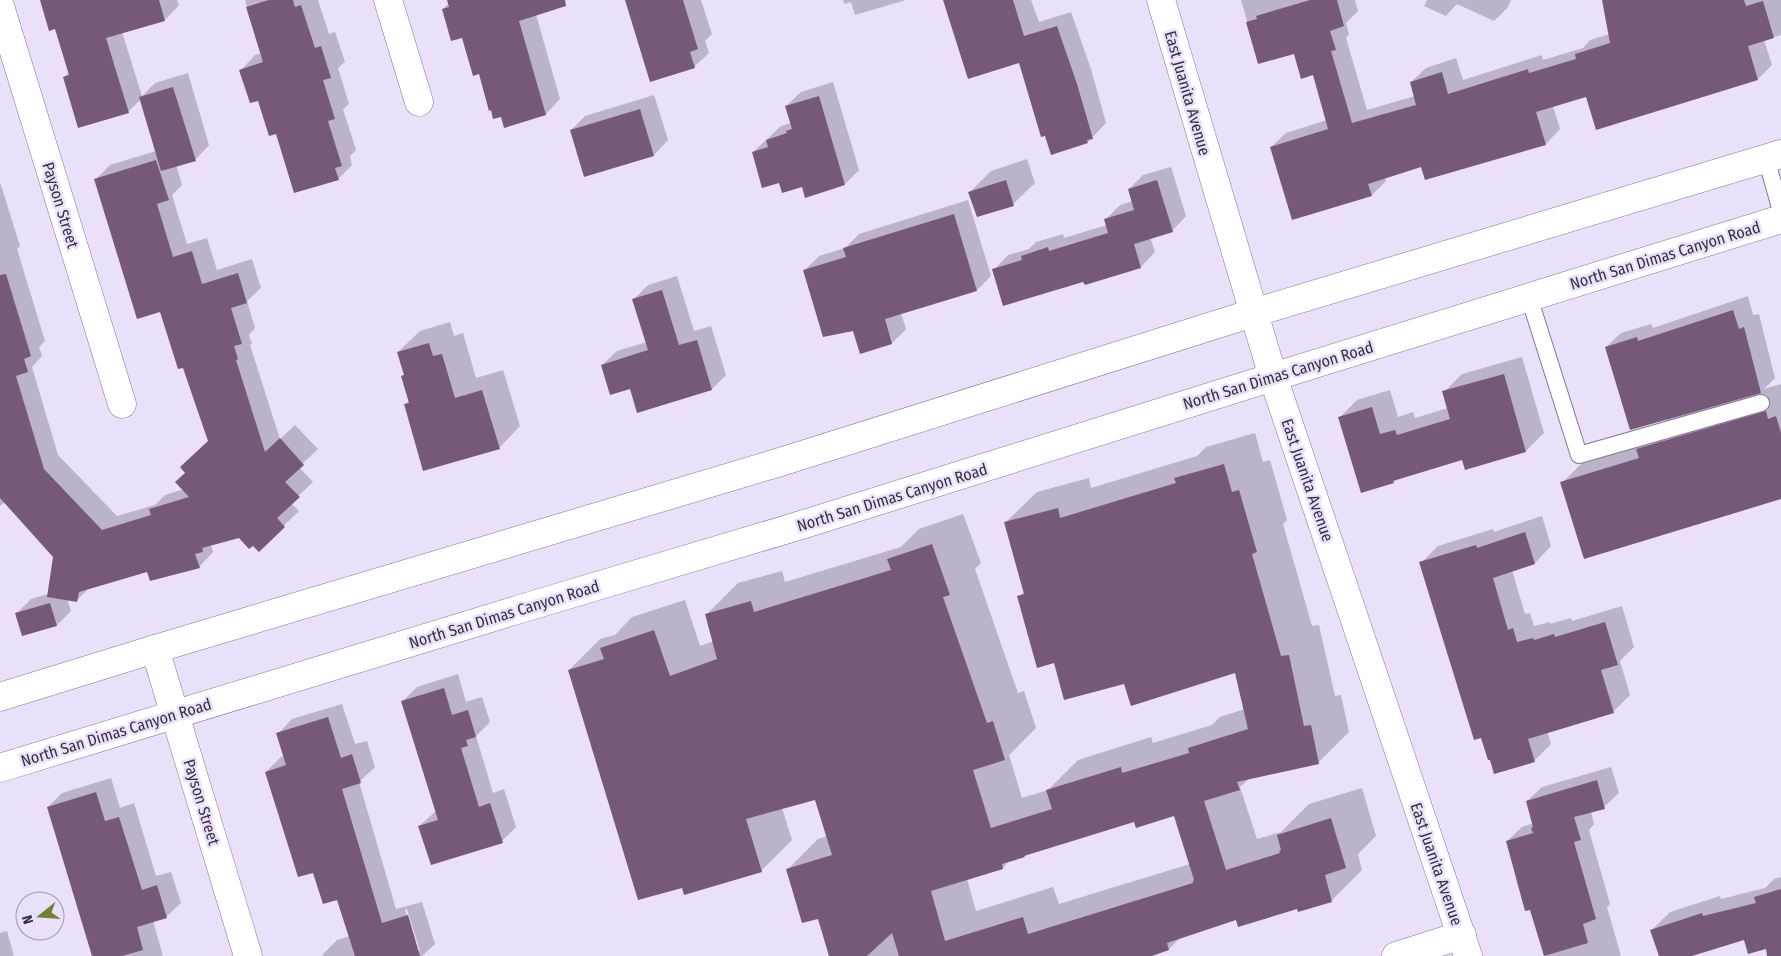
<svg xmlns="http://www.w3.org/2000/svg" width="1781" height="956" font-family="'Fira Sans Condensed',sans-serif">
<rect width="100%" height="100%" fill="#eae0fa"/>
<g fill="#0003" fill-rule="evenodd">
<path d="M42,0H177L179,5L165,20L122,32L142,96L155,83L188,73L209,145L195,160L176,165L182,185L172,195L187,244L207,238L217,270L252,259L261,288L247,301L255,328L249,335L252,344L250,345L280,439L295,425L318,449L299,467L313,482L291,503L299,511L259,550L253,545L239,537L211,545L213,552L199,567L148,571L89,588L77,600L67,599L71,611L57,625L17,613L31,599L48,594L54,556L5,502L0,506V182L20,246L17,249L45,341L39,347L42,356L32,367L58,455L117,516L155,505L165,495L184,489L186,473L209,441L184,366L160,311L96,179L110,165L156,151L141,99L128,112L64,77L70,72L56,28Z"/>
<path d="M245,0H318L329,34L335,32L345,62L338,68L349,104L343,109L356,150L350,156L352,165L338,179L276,133L241,70L255,55L262,53Z"/>
<path d="M448,0H544L535,11L560,99L546,114L502,115L463,36L443,9L449,3Z"/>
<path d="M626,0H701L712,34L705,41L709,53L694,67Z"/>
<path d="M843,0H906L855,15L851,2L845,4Z"/>
<path d="M989,0H1031L1039,22L1071,12L1091,69L1106,123L1088,142L1020,62Z"/>
<path d="M1241,0H1355L1358,11L1346,23L1349,34L1346,38L1367,110L1415,96L1411,82L1426,68L1456,58L1463,80L1542,55L1543,60L1583,48L1590,40L1610,34L1603,0H1781V35L1764,40L1772,65L1758,79L1586,95L1553,106L1560,129L1546,144L1426,178L1422,166L1385,177L1386,181L1372,195L1271,147L1286,133L1327,120L1314,74L1294,52L1259,62Z"/>
<path d="M1427,0H1511L1508,7L1494,21L1457,4L1446,16L1424,6Z"/>
<path d="M833,82L859,170L845,184L803,186L780,181L753,152L781,126L791,123L786,106L801,92Z"/>
<path d="M654,95L668,140L654,155L585,175L571,130L585,116Z"/>
<path d="M1027,159L1035,183L1013,204L970,192L991,171Z"/>
<path d="M1171,167L1186,216L1172,231L1150,237L1155,252L1141,267L1084,280L994,270L1008,255L1029,249L1036,242L1063,234L1064,238L1107,225L1105,220L1120,205L1133,201L1129,189L1143,175Z"/>
<path d="M968,200L991,276L977,290L901,313L906,329L892,343L861,353L854,330L805,270L819,256L845,248L859,234Z"/>
<path d="M677,276L694,331L711,326L726,375L712,389L630,388L602,365L617,351L647,342L634,299L648,285Z"/>
<path d="M1748,296L1753,315L1759,314L1775,378L1764,389L1781,384V497L1562,483L1595,450L1656,431L1669,418L1606,347L1621,333L1651,324L1653,328Z"/>
<path d="M450,322L454,336L463,333L476,378L503,370L520,426L499,448L405,405L409,401L402,376L405,374L398,352L420,331Z"/>
<path d="M1522,357L1544,433L1526,451L1463,458L1397,478L1393,482L1362,491L1339,418L1357,400L1390,390L1398,417L1413,412L1415,418L1448,408L1444,392L1462,374Z"/>
<path d="M1255,433L1263,462L1270,460L1287,520L1283,524L1312,626L1319,625L1335,696L1341,695L1349,732L1319,762L1250,778L1240,787L1257,839L1281,832L1309,804L1362,788L1376,836L1358,854L1362,870L1332,900L1237,918L1181,937L1169,949L1147,956H831L819,917L787,870L818,839L827,836L816,799L782,808L792,840L761,871L569,670L600,639L615,635L632,617L685,600L700,646L714,641L707,614L738,583L782,571L785,582L901,547L919,529L963,514L981,563L975,569L1018,693L1024,691L1036,728L1009,755L1022,798L1048,790L1078,760L1151,737L1153,743L1212,725L1220,717L1245,709L1236,671L1125,682L1055,662L1019,597L1025,591L1006,522L1037,492L1089,478L1091,488L1197,456L1206,447ZM1175,814L1190,864L1059,904L1053,887L976,911L967,879L1003,868L1010,860L1024,856L1027,854L1135,820Z"/>
<path d="M1542,516L1551,546L1535,563L1512,570L1525,614L1530,613L1534,626L1550,622V624L1571,618L1572,621L1622,606L1634,647L1620,661L1630,695L1613,712L1547,731L1551,744L1534,761L1421,563L1438,546L1493,529L1494,532Z"/>
<path d="M458,674L466,702L482,697L490,722L476,736L493,793L504,789L516,827L502,841L419,826L436,811L402,702L417,687Z"/>
<path d="M342,704L355,744L367,741L375,767L359,782L396,909L422,902L435,944L422,956H324L323,954L337,940L350,936L338,898L314,871L266,772L281,757L284,756L278,734L292,719ZM407,909L420,951H417L405,910Z"/>
<path d="M1611,767L1619,793L1604,807L1591,811L1594,824L1589,830L1610,904L1607,907L1621,956H1546L1531,908L1507,841L1522,827L1534,823L1527,801L1542,787Z"/>
<path d="M111,778L120,808L134,803L156,876L171,872L181,903L166,917L153,921L163,956H93L48,807L62,793Z"/>
<path d="M1781,877V944L1745,938L1688,956H1660L1652,930L1670,912L1720,896L1721,899L1765,888L1774,879Z"/>
<path d="M7,931L14,956H0V933Z"/>
</g>
<g fill="#765979" fill-rule="evenodd">
<path d="M40,0H159L165,21L106,38L129,113L78,128L63,77L69,75L55,29L49,31Z"/>
<path d="M269,0H293L295,7L301,5L315,48L321,46L331,78L323,80L335,119L328,121L342,166L335,168L339,180L294,193L276,134L269,136L258,101L250,103L239,70L263,62L246,7Z"/>
<path d="M447,0H565L566,6L519,21L546,115L504,128L501,117L493,119L491,110L489,111L479,74L473,76L462,38L451,41L442,9L449,7Z"/>
<path d="M625,0H683L698,49L690,52L695,68L650,82Z"/>
<path d="M943,0H1013L1024,36L1057,26L1077,84L1093,139L1087,140L1088,143L1051,155L1045,136L1041,137L1019,63L968,79Z"/>
<path d="M1310,0H1337L1344,26L1330,31L1336,50L1331,51L1352,123L1416,105L1410,82L1442,72L1448,94L1528,69L1529,73L1576,59L1575,54L1610,43L1602,0H1744L1746,6L1763,1L1774,38L1748,46L1758,80L1596,130L1586,97L1536,112L1546,145L1425,180L1421,167L1368,184L1372,196L1292,220L1270,147L1328,129L1313,75L1301,79L1294,54L1258,64L1246,22L1257,19L1256,16Z"/>
<path d="M173,87L196,161L161,171L139,97Z"/>
<path d="M819,96L845,185L805,198L802,187L782,193L779,183L762,188L752,152L768,147L766,140L787,133L786,131L792,129L785,106Z"/>
<path d="M640,109L654,156L584,177L570,130Z"/>
<path d="M156,160L169,200L157,204L173,257L192,251L202,284L238,273L247,303L231,308L242,344L234,346L238,359L236,360L265,452L280,438L304,465L285,482L300,497L277,518L285,527L259,552L253,546L249,549L239,538L202,548L203,552L195,554L200,568L150,581L147,572L79,592L77,602L47,597L53,557L0,498V275L6,274L31,356L24,359L28,372L16,376L44,469L102,530L151,515L149,509L189,497L175,482L185,473L180,467L208,441L183,368L178,369L160,312L137,319L94,179Z"/>
<path d="M1006,180L1014,206L977,217L968,192Z"/>
<path d="M1157,180L1173,232L1134,244L1141,268L1085,285L1083,282L1003,306L992,269L1022,260L1021,256L1048,247L1049,251L1108,233L1104,219L1134,210L1128,189Z"/>
<path d="M954,214L977,291L885,319L892,344L860,354L853,331L823,337L803,270L846,257L843,248Z"/>
<path d="M662,290L679,345L697,340L712,390L637,413L630,389L610,395L601,365L648,350L632,299Z"/>
<path d="M1733,310L1739,329L1744,327L1761,393L1630,430L1605,347L1637,337L1638,341Z"/>
<path d="M429,343L433,356L442,354L455,398L482,390L500,449L423,471L404,404L409,403L401,376L404,375L397,352Z"/>
<path d="M1504,374L1526,452L1465,470L1462,460L1393,481L1394,483L1361,493L1338,417L1372,407L1380,434L1395,430L1397,435L1450,419L1442,391Z"/>
<path d="M1766,411L1768,419L1776,416L1781,433V499L1584,559L1560,482L1639,458L1636,449Z"/>
<path d="M1224,464L1232,492L1239,490L1257,552L1252,554L1281,656L1289,655L1304,726L1311,725L1319,764L1237,782L1240,790L1204,801L1226,870L1280,853L1279,851L1281,850L1277,835L1331,818L1346,868L1325,875L1332,902L1298,912L1297,909L1238,927L1236,920L1167,943L1169,950L1152,956H899L892,933L867,956H829L818,919L802,923L786,869L832,855L815,800L746,819L762,872L684,895L682,888L638,900L568,670L604,659L600,648L654,630L670,676L717,659L705,614L751,601L754,612L891,570L887,559L932,544L950,595L943,597L987,723L993,721L1005,760L973,770L991,828L1052,809L1046,790L1121,767L1122,773L1189,753L1188,748L1248,729L1235,673L1131,706L1124,684L1064,700L1054,663L1037,668L1017,596L1024,594L1004,522L1058,508L1060,518L1176,483L1174,478ZM1174,816L1194,880L1193,881V883L1028,934L1023,917L945,941L931,891L1003,869L1002,864L1025,857L1024,856L1134,822L1136,828Z"/>
<path d="M1525,532L1535,564L1493,578L1508,630L1513,628L1517,642L1533,638L1534,640L1554,634L1555,637L1605,622L1618,665L1601,670L1614,713L1528,739L1535,762L1494,774L1490,760H1488L1481,738L1474,740L1419,562L1476,545L1477,548Z"/>
<path d="M50,603L57,626L22,636L15,613Z"/>
<path d="M444,688L452,715L468,710L476,737L466,740L468,746L461,748L479,807L490,803L503,843L431,865L418,826L438,820L401,701Z"/>
<path d="M328,717L341,758L352,754L361,783L342,789L382,923L408,915L420,956H355L337,900L323,904L313,873L298,877L265,772L286,765L276,733Z"/>
<path d="M1597,780L1605,809L1574,817L1581,840L1574,842L1596,919L1583,924L1588,943L1544,956L1530,910L1525,911L1506,841L1533,833L1531,828L1533,827L1526,801Z"/>
<path d="M96,792L105,821L119,817L142,890L157,885L167,918L137,927L143,950L122,956H92L47,807Z"/>
<path d="M1781,889V956H1767L1766,949L1748,954L1744,940L1692,956H1659L1650,930L1702,913L1703,916L1756,903L1754,897Z"/>
</g>
<g fill="none" stroke-linecap="round" stroke-linejoin="round">
<defs>
<g id="service">
<path d="M1766,158L1781,211"/>
<path d="M1529,297L1579,455L1761,403"/>
</g>
<g id="minor">
<path d="M388,0L419,102"/>
<path d="M0,6L122,404"/>
<path d="M155,649L248,956"/>
<path d="M1396,956L1462,935"/>
</g>
<path id="tertiary" d="M1161,0L1273,377L1468,956"/>
<g id="secondary">
<path d="M0,697L155,649L777,463L1253,313L1781,154"/>
<path d="M0,768L520,609L798,526L1273,377L1781,219"/>
</g>
</defs>
<use href="#service" stroke="#85759c" stroke-width="18"/>
<use href="#minor" stroke="#85759c" stroke-width="29"/>
<use href="#tertiary" stroke="#85759c" stroke-width="29"/>
<use href="#secondary" stroke="#85759c" stroke-width="29"/>
<use href="#service" stroke="#fff" stroke-width="16"/>
<use href="#minor" stroke="#fff" stroke-width="28"/>
<use href="#tertiary" stroke="#fff" stroke-width="28"/>
<use href="#secondary" stroke="#fff" stroke-width="28"/>
</g>
<g text-anchor="middle" stroke-width="5" stroke-linejoin="round" paint-order="stroke">
<g font-size="16" fill="#362f40" stroke="#eae0fa">
<text transform="translate(1188 93) rotate(74)" y="6">East Juanita Avenue</text>
<text transform="translate(61 205) rotate(73)" y="6">Payson Street</text>
<text transform="translate(1665 255) rotate(-17)" y="6">North San Dimas Canyon Road</text>
<text transform="translate(1278 375) rotate(-17)" y="6">North San Dimas Canyon Road</text>
<text transform="translate(1308 480) rotate(71)" y="6">East Juanita Avenue</text>
<text transform="translate(892 497) rotate(-17)" y="6">North San Dimas Canyon Road</text>
<text transform="translate(504 614) rotate(-17)" y="6">North San Dimas Canyon Road</text>
<text transform="translate(116 732) rotate(-17)" y="6">North San Dimas Canyon Road</text>
<text transform="translate(202 802) rotate(73)" y="6">Payson Street</text>
<text transform="translate(1437 864) rotate(71)" y="6">East Juanita Avenue</text>
</g>
</g>
<g transform="translate(40 916) rotate(253)"><circle r="24" fill="#eae0fa" stroke="#a299b0"/>
<path d="M0-4L9 19L0 12L-9 19Z" fill="#6c8334"/>
<text y="-8" font-size="14" font-weight="bold" text-anchor="middle" fill="#362f40">N</text>
</g>
</svg>
